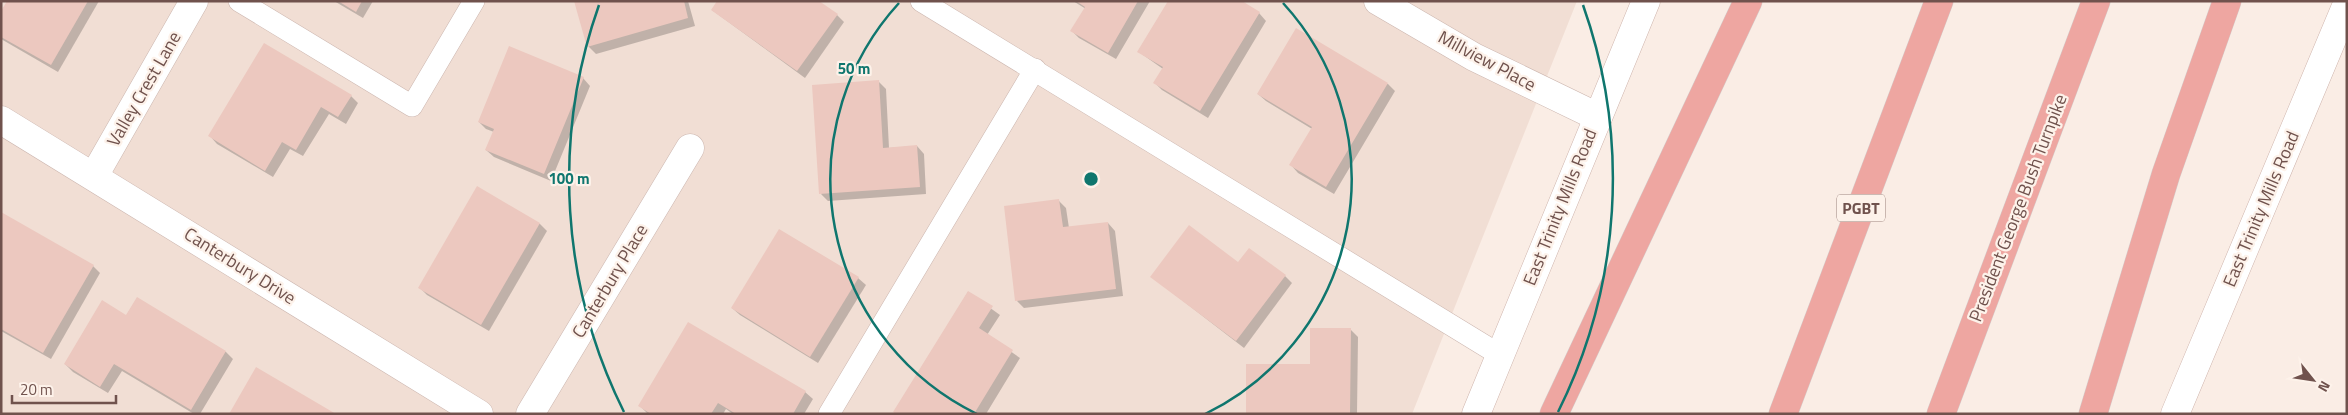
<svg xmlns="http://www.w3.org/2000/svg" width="2348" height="415" font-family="'Titillium Web',sans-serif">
<rect width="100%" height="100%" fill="#faede5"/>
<path fill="#f1ded4" d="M1,1H1577L1412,414H1Z"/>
<g fill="#0003">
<path d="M8,1H99L58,72L1,39V13Z"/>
<path d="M334,1H373L363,18Z"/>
<path d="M576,1H688L695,26L596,54L589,47Z"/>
<path d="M1073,1H1150L1116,59L1079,38L1072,31L1086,9Z"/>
<path d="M712,10L837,15L844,22L805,78Z"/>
<path d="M1259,13L1266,21L1208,118L1162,90L1155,83L1163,69L1139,52Z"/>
<path d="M583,78L590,86L551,181L494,157L486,150L494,132L486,129L479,122Z"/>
<path d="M878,81L886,89L889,148L917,146L924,154L926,194L828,201L821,194Z"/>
<path d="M1388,84L1395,91L1334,194L1298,173L1291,165L1312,129L1266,101L1258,94Z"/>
<path d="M351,96L358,103L346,124L329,114L303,156L290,149L273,177L217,144L210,136Z"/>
<path d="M478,188L540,224L547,231L489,331L427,295L420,288Z"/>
<path d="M1059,201L1066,208L1069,228L1108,223L1115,231L1123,296L1024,308L1017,301Z"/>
<path d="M1,213L93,266L100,273L51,359L1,331Z"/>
<path d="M1285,276L1292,283L1244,348L1152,277Z"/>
<path d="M858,278L866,285L818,363L740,315L732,308Z"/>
<path d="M968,292L1000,315L987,335L1020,358L986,414H896Z"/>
<path d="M137,299L226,352L233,359L200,414H194L122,371L108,393L73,372L65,364L126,316Z"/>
<path d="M1350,329L1358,337L1357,414H1247L1311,365Z"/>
<path d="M805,392L813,399L804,414H733L726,409L723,414H648L640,406Z"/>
</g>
<g fill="#ecc8bf">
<path d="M7,1H88L51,65L1,37V11Z"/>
<path d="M338,1H362L356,12Z"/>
<path d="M574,1H684L688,18L587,47Z"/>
<path d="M717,1H819L838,14L797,71L711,10Z"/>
<path d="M1076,1H1138L1108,53L1070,31L1085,7Z"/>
<path d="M1168,1H1242L1260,12L1200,111L1153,83L1163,67L1137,52Z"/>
<path d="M1296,28L1388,83L1326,187L1289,165L1312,127L1257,94Z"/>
<path d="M264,43L352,95L338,117L321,107L296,150L282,142L265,171L208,136Z"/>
<path d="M509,46L584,77L544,174L485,150L494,129L478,122Z"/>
<path d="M879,80L883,148L917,145L920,187L819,194L812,85Z"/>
<path d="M477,186L540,223L481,325L418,288Z"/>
<path d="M1059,199L1063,227L1108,222L1116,289L1015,301L1004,206Z"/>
<path d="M1,212L94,265L43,353L1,329Z"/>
<path d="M1189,225L1238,262L1249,248L1286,275L1236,341L1150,277Z"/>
<path d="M779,229L859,277L810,357L731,308Z"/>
<path d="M968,291L993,306L979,328L1013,350L974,414H896L893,412Z"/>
<path d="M137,297L226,351L191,410L114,364L100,387L64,364L102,300L126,315Z"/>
<path d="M688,322L806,391L793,414H736L718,403L711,414H651L638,406Z"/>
<path d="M1310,328H1351L1350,414H1246V364H1310Z"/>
<path d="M256,367L336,414H229Z"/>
</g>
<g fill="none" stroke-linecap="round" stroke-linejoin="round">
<defs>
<g id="service">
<path d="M239,1L412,106L474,1"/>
<path d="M921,1L1500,355"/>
<path d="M829,414L1035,69"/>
</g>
<g id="minor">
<path d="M1378,1L1474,57L1598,117"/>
<path d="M1,120L479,414"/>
<path d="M94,176L194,1"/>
<path d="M530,414L690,148"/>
</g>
<g id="secondary">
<path d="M1476,414L1646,1"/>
<path d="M2175,414L2347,4"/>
</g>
<g id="motorway">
<path d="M1554,414L1748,1"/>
<path d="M1783,414L1939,1"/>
<path d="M1941,414L2096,1"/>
<path d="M2093,414L2166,174L2227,1"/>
</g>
</defs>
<use href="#service" stroke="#ccb6af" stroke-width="22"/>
<use href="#minor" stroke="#ccb6af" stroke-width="29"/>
<use href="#secondary" stroke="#cfb5ad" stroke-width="29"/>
<use href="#motorway" stroke="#d4cbca" stroke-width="29"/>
<use href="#service" stroke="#fff" stroke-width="21"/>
<use href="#minor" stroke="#fff" stroke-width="28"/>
<use href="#secondary" stroke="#fff" stroke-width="28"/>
<use href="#motorway" stroke="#eea6a1" stroke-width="28"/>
</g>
<g fill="none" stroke="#0f766e" stroke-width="2.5">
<path d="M977 414A261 261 0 0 1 899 3M1283 3A261 261 0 0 1 1205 414"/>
<path d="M624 412A522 522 0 0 1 599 5M1583 5A522 522 0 0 1 1558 412"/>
</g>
<g text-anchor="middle" stroke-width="4.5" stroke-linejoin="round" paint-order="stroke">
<rect fill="#fdf2ea" stroke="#9a827c" stroke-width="1" x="1837" y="194.5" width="48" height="27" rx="4"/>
<g font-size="16" font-weight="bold" fill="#70524d">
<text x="1861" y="214">PGBT</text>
</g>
<g font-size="18" fill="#70524d" stroke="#fdf2ea">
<text transform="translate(1487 61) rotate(28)" y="6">Millview Place</text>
<text transform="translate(144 89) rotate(-60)" y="6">Valley Crest Lane</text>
<text transform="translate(1560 207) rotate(-68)" y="6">East Trinity Mills Road</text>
<text transform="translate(2018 208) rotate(-69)" y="6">President George Bush Turnpike</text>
<text transform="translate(2261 209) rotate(-67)" y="6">East Trinity Mills Road</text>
<text transform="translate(240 266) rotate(32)" y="6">Canterbury Drive</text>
<text transform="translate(610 281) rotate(-59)" y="6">Canterbury Place</text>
</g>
</g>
<circle cx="1091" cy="179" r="8" fill="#0f766e" stroke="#fdf2ea" stroke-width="2.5"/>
<g font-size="15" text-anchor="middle" font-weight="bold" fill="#0f766e" stroke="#fdf2ea" stroke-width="4.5" stroke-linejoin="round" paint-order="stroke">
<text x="854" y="74">50 m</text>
<text x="569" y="184">100 m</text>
</g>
<rect width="2348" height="415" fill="none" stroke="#70524d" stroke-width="5"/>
<g transform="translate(2313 380) rotate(120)" stroke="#fdf2ea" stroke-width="4" paint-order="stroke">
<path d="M0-4L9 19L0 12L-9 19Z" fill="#70524d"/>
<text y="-8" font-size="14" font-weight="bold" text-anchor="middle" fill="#70524d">N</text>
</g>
<path d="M12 395v8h104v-8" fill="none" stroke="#70524d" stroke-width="2.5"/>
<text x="20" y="395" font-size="15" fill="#70524d" stroke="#fdf2ea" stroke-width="4" paint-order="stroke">20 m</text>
</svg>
